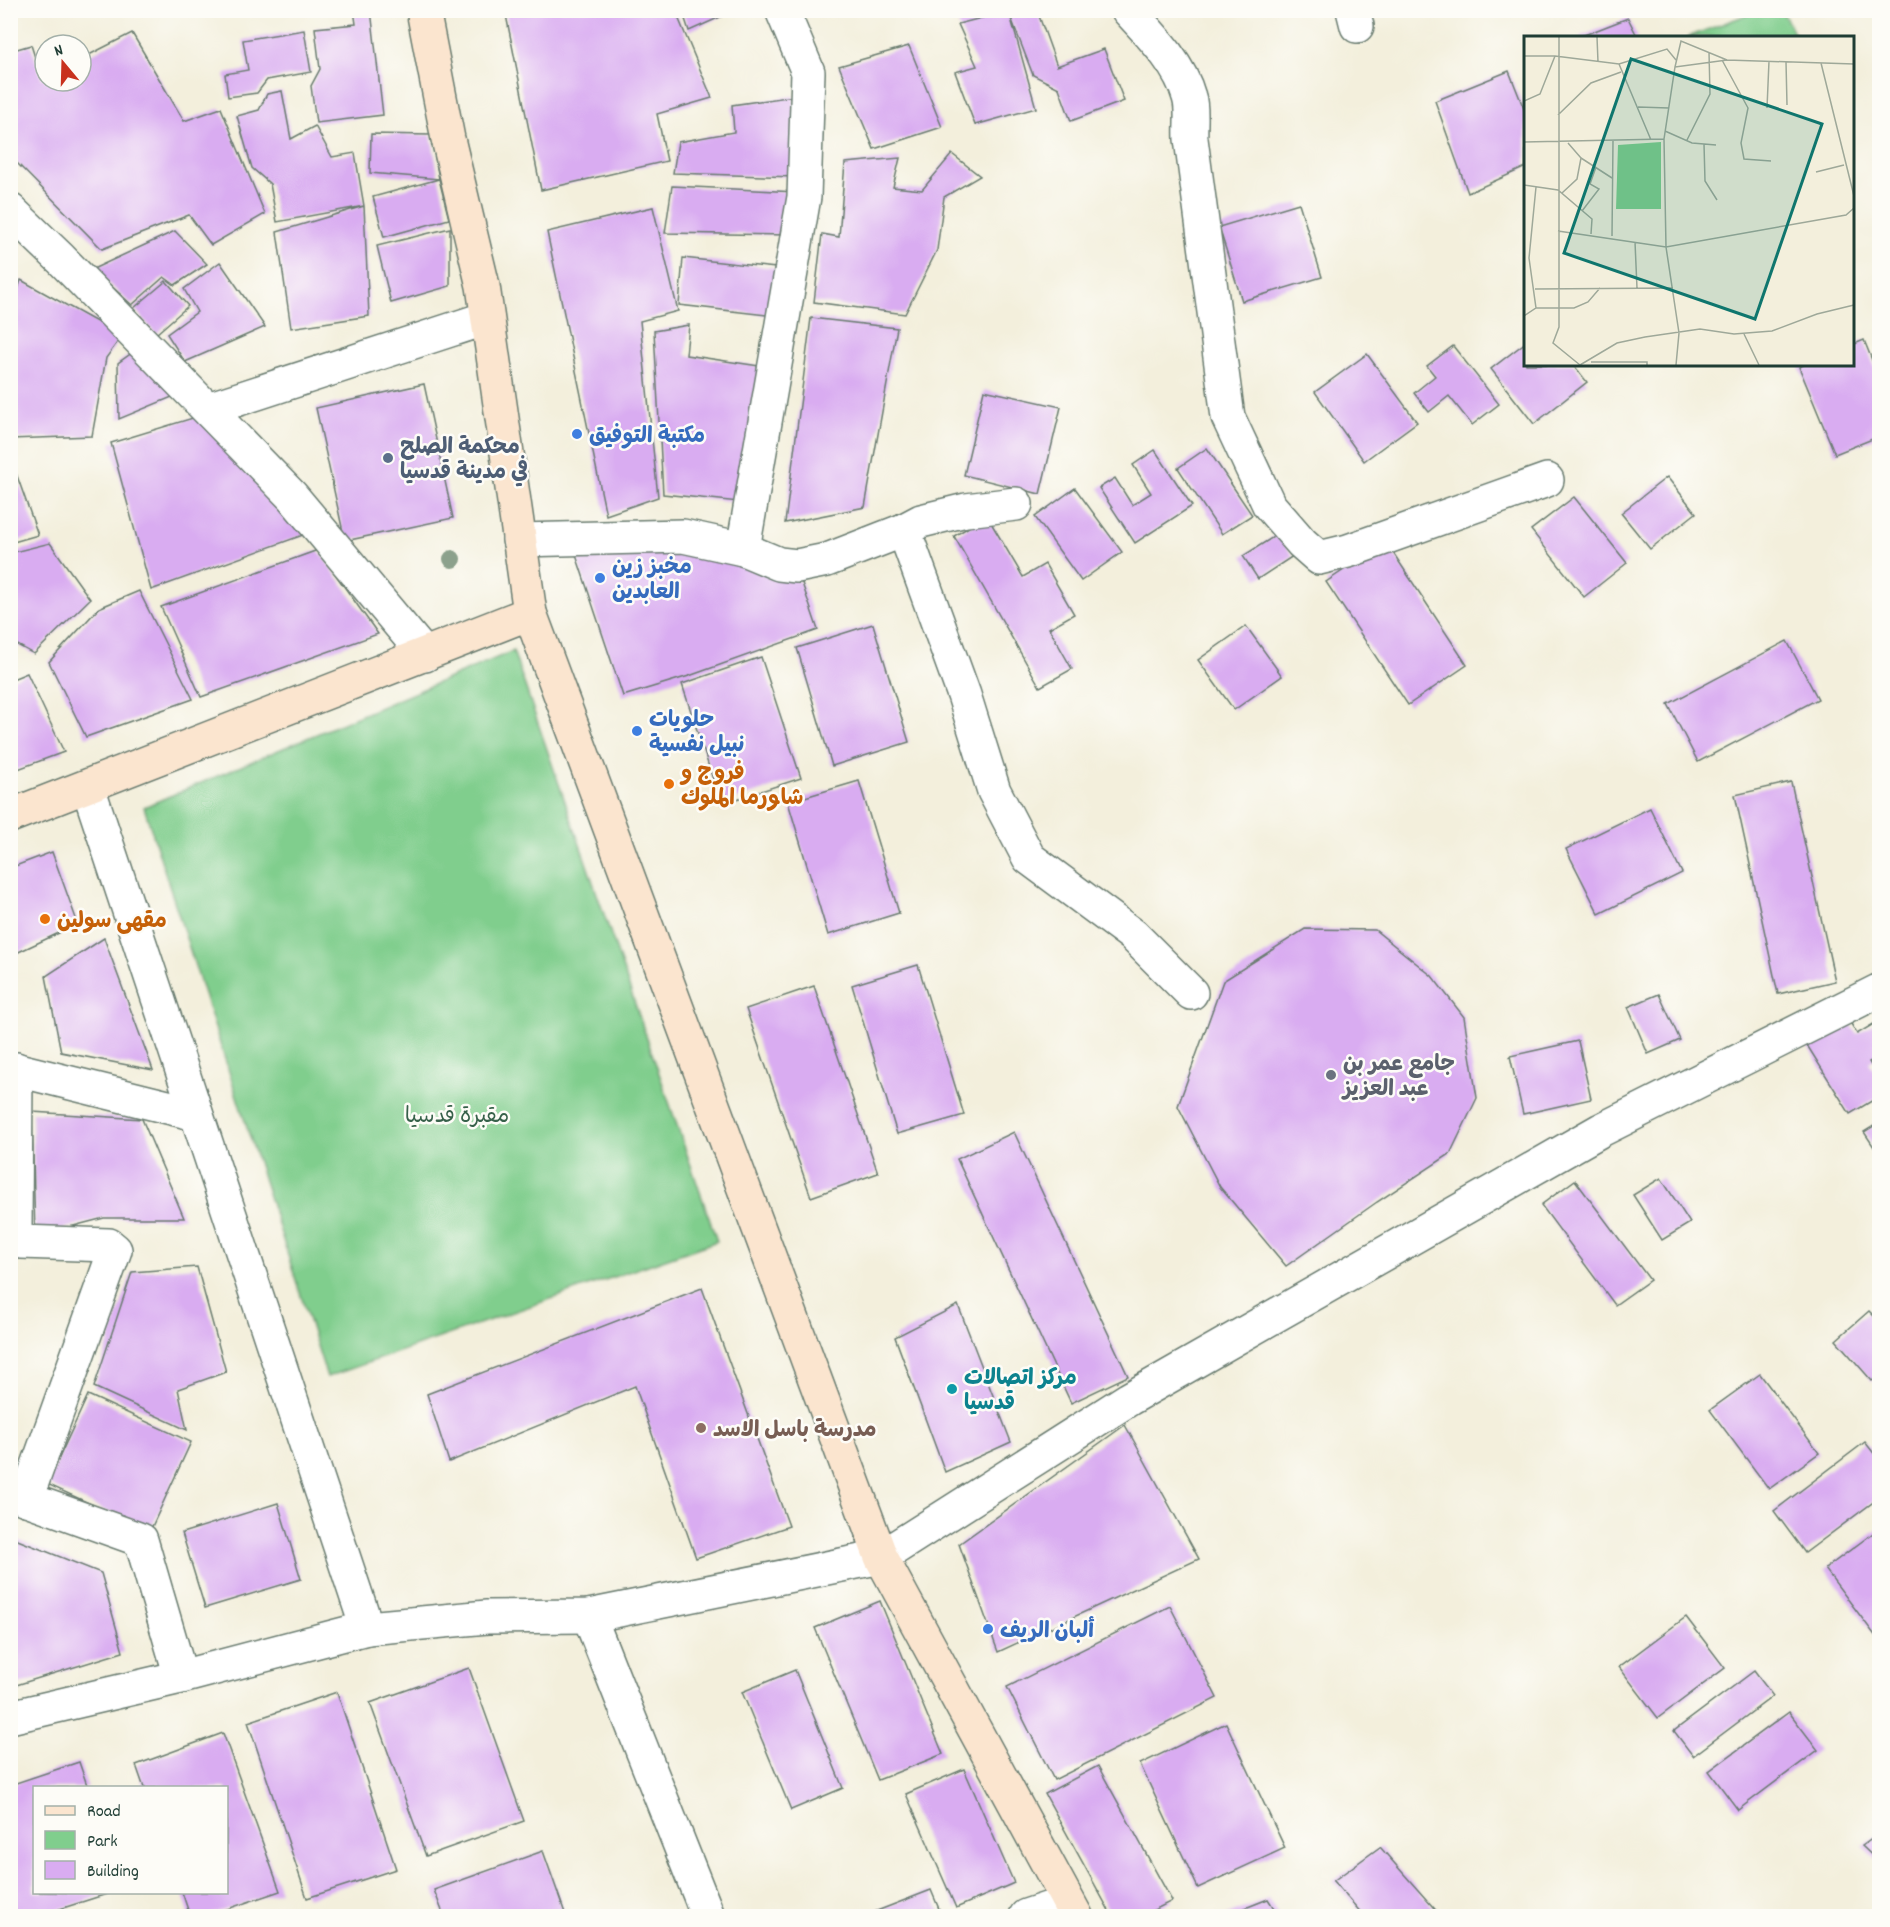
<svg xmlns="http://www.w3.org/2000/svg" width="1890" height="1927" font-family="Dekko,'Playpen Sans Arabic',sans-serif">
<rect width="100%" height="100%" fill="#fdfcf7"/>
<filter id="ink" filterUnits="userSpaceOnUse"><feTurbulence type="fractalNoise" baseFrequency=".0167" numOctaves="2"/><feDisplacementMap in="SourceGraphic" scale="12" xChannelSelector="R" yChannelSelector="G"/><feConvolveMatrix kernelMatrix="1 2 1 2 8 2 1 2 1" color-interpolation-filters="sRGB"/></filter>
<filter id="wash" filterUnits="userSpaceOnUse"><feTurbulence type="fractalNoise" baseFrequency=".008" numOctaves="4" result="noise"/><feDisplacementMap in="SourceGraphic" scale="24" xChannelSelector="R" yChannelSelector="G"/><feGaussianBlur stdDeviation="1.35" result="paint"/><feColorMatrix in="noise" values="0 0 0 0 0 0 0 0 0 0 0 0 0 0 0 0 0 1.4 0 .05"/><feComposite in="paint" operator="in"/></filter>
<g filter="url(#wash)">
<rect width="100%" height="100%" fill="#f3efdc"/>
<g fill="#80ce8d" stroke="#508660" stroke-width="1.5">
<path d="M1759,10L1782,11L1796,37H1688Z"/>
<path d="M513,651L717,1241L327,1377L144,807Z"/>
</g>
<g id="blocks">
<g fill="#d9acf1">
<path d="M354,10H371L383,115L316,123L311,86L320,69L315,28L356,24Z"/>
<path d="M505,10H675L712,98L657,114L667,161L541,190Z"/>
<path d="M682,10H736L689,31Z"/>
<path d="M1013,10H1054L1039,16L1057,66L1104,49L1124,101L1071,121L1059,88L1033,75L1010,15L1036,108L975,125L955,72L977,66L958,24Z"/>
<path d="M1628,18L1638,38H1579V37Z"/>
<path d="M304,30L311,72L267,80L257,93L228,97L225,74L248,70L243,40Z"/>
<path d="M132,33L184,121L221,108L265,214L211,245L189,215L102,249L10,156V51L31,45L42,79L45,77V81H81V59Z"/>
<path d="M909,46L942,127L874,149L839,66Z"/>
<path d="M1509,71L1526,114V167L1468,193L1435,101Z"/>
<path d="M282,91L291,139L315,126L332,157L355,153L364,206L369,316L291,328L277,232L364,206L277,222L270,184L252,168L237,116L259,110L267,94Z"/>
<path d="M794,96L797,177L673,173L678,142L734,132L732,105Z"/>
<path d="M371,134L431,135L439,179L370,173Z"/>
<path d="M952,154L980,176L944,197L937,250L905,314L814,302L822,234L839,237L845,163L900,158L893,187L922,190Z"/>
<path d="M439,179L449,219L384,237L373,197Z"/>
<path d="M672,186L797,192L793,235L665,233Z"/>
<path d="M1299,203L1322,277L1242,301L1219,227Z"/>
<path d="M653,207L678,311L640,321L658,497L606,515L547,232Z"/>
<path d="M450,228V286L391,303L377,246Z"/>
<path d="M175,231L207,264L175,285L164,277L132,305L93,269Z"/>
<path d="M683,258L785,269L775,316L679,305Z"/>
<path d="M220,262L265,327L185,362L167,334L197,312L184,289Z"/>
<path d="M21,280L122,336L106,358L92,436L10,439V314Z"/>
<path d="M166,281L188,306L156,334L134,308Z"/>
<path d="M811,318L897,328L865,507L785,523Z"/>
<path d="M689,325L686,355L772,368L739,502L663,494L654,331Z"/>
<path d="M1864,340L1880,380V436L1835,454L1799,367L1805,364H1852V345Z"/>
<path d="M1526,342V364H1573L1587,382L1534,424L1491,369Z"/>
<path d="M1453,346L1499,404L1472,425L1449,396L1429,412L1414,393L1435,376L1427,366Z"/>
<path d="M136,350L177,395L119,419L118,363Z"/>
<path d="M1367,354L1417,422L1364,461L1315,392Z"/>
<path d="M424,384L453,518L345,541L316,408Z"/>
<path d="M984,390L1061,407L1040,494L964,475Z"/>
<path d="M196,417L306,534L151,590L111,443Z"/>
<path d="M1207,448L1252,515L1222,534L1178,468Z"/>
<path d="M1155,450L1192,506L1135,543L1099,488L1115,478L1132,505L1151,493L1133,465Z"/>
<path d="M10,456L38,535L10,543Z"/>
<path d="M1667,477L1696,513L1650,549L1621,513Z"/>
<path d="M1075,488L1122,552L1081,581L1035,517Z"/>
<path d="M1574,497L1627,563L1584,597L1531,530Z"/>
<path d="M987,516L1023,577L1045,564L1074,614L1049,628L1072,669L1040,687L954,536Z"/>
<path d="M1278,534L1293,556L1258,579L1243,556Z"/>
<path d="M1386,542L1467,665L1408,705L1326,582Z"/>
<path d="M50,543L90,599L34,654L10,641V553Z"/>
<path d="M644,547L751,560L802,583L818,630L689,676L623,696L576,555Z"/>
<path d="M318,550L378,634L201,697L161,607Z"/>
<path d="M139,591L193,699L86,737L49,662L99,608Z"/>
<path d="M873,624L909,742L832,766L797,648Z"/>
<path d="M1246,626L1282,676L1234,710L1198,660Z"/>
<path d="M1787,641L1818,699L1698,762L1668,704Z"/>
<path d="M761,657L801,778L721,804L682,684Z"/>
<path d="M27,673L64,752L10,772V680Z"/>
<path d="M859,781L899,913L828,935L788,802Z"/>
<path d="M1791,782L1835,981L1778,994L1735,795Z"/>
<path d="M1650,808L1682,873L1599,914L1566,849Z"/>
<path d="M52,852L78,924L10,956V868Z"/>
<path d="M1305,929L1375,930L1432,976L1464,1017L1477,1098L1450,1154L1377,1202L1286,1266L1220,1187L1178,1106L1223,981Z"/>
<path d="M104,938L153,1070L61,1052L46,976Z"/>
<path d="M918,965L964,1115L897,1134L852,985Z"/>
<path d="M814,986L878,1173L811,1197L746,1009Z"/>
<path d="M1659,994L1680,1040L1648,1054L1628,1007Z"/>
<path d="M1847,1017L1857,1034L1880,1020V1056L1869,1062L1880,1080V1096L1850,1114L1805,1042Z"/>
<path d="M1578,1041L1591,1099L1523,1114L1510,1056Z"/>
<path d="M32,1112L142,1119L184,1218H104L35,1236Z"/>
<path d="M1880,1122V1156L1864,1132Z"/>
<path d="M1014,1132L1128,1376L1071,1403L957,1159Z"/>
<path d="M1661,1178L1690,1223L1662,1240L1633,1195Z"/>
<path d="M1575,1180L1650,1280L1615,1305L1541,1205Z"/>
<path d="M197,1267L226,1372L178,1389L187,1430L94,1387L132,1272Z"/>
<path d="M702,1288L789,1526L696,1558L635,1386L449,1462L427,1394Z"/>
<path d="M958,1305L1011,1442L945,1472L895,1337Z"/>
<path d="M1869,1311L1880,1322V1375L1872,1381L1836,1340Z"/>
<path d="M1760,1374L1819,1453L1769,1489L1710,1410Z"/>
<path d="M88,1395L191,1442L150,1531L47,1484Z"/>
<path d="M1125,1425L1199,1559L998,1652L959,1544Z"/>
<path d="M1865,1442L1880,1461V1497L1805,1553L1774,1511Z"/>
<path d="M278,1503L301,1579L205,1608L182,1533Z"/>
<path d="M1880,1528V1642L1825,1569Z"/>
<path d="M10,1537L101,1573L123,1652L10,1687Z"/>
<path d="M880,1601L943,1754L878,1780L815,1628Z"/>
<path d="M1170,1606L1217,1698L1054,1780L1007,1687Z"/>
<path d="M1686,1617L1725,1668L1658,1718L1619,1667Z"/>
<path d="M469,1668L524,1821L426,1856L370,1703Z"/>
<path d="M795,1670L843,1788L791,1810L742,1692Z"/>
<path d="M1754,1671L1773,1696L1693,1756L1674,1731Z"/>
<path d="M337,1692L396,1869L307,1898L248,1722Z"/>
<path d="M1789,1712L1818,1750L1738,1810L1709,1771Z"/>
<path d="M1226,1723L1285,1848L1198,1888L1140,1764Z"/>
<path d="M223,1733L280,1891L207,1916H190L182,1892H226V1788H144L136,1765Z"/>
<path d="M79,1762L88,1788H34V1892L110,1893L38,1916H10V1785Z"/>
<path d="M1098,1766L1172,1901L1142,1916H1112L1045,1794Z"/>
<path d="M964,1769L1014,1883L956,1908L906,1794Z"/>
<path d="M1880,1833V1863L1862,1846Z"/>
<path d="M1380,1847L1441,1916H1364L1333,1881Z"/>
<path d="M543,1851L566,1916H444L434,1890Z"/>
<path d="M931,1890L942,1916H864Z"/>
<path d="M1268,1899L1279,1916H1225Z"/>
</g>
</g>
</g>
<g filter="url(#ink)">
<use href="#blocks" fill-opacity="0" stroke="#697b6f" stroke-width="1.5"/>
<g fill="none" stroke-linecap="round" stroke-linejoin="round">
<defs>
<g id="minor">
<path d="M1128,10C1151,35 1180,64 1189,97C1193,109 1190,126 1191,139L1228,417L1269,505L1302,543L1319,558L1348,551L1547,480"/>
<path d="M1353,10L1357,26"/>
<path d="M10,210L61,259L292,496L425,655"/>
<path d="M208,409L487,318"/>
<path d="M904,530L964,695L994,791L1029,858L1133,935L1191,993"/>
<path d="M519,540L683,536L743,549L779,564L797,566L827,560L904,530L921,521L966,510L1016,504"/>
<path d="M743,549L804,197L808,72L782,10"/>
<path d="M88,787L367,1628"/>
<path d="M10,1068L196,1114"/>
<path d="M16,1069L15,1233L21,1242L109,1245L115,1250L26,1499"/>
<path d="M10,1493L141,1540L181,1677"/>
<path d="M589,1616L708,1916"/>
<path d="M10,1717L181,1677L367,1628L487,1617L589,1616L881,1557L1129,1399L1601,1130L1880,990"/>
<path d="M1026,1916L1068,1902"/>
</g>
<g id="secondary">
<path d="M423,10L448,139L483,286L530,613L881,1557L1076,1916"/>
<path d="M10,816L530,613"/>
</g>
</defs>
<use href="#minor" stroke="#697b6f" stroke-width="36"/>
<use href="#secondary" stroke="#697b6f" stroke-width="36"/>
<use href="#minor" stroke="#fff" stroke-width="33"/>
<use href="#secondary" stroke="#fbe5cf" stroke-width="33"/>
</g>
<circle fill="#8ca18c" cx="452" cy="559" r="9"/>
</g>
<g fill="#3f7fe0" stroke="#fdfcf7" stroke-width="2">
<circle cx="577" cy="434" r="6"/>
<circle cx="600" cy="578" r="6"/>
<circle cx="637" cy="731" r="6"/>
<circle cx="988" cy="1629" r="6"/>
</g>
<circle fill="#5c6f8a" stroke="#fdfcf7" stroke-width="2" cx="388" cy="458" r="6"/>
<g fill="#e8710a" stroke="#fdfcf7" stroke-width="2">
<circle cx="669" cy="784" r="6"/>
<circle cx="45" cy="919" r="6"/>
</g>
<circle fill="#6b7280" stroke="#fdfcf7" stroke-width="2" cx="1331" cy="1075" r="6"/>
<circle fill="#0f9aa8" stroke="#fdfcf7" stroke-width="2" cx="952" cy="1389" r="6"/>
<circle fill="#8d6e63" stroke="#fdfcf7" stroke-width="2" cx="701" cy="1428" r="6"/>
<g text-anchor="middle" stroke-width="5" stroke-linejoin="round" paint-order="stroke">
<g font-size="22" font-weight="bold" fill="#366cbe" stroke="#fdfcf7" text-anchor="start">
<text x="589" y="442">مكتبة التوفيق</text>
<text x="612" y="573">مخبز زين<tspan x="612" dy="25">العابدين</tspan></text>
<text x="649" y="726">حلويات<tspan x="649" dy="25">نبيل نفسية</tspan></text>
<text x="1000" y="1637">ألبان الريف</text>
</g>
<g font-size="22" font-weight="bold" fill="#4e5e75" stroke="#fdfcf7" text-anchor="start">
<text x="400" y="453">محكمة الصلح<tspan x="400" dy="25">في مدينة قدسيا</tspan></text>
</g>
<g font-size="22" font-weight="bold" fill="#c56008" stroke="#fdfcf7" text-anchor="start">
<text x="681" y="779">فروج و<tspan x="681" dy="25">شاورما الملوك</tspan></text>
<text x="57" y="927">مقهى سولين</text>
</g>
<g font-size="22" font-weight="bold" fill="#5b616d" stroke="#fdfcf7" text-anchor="start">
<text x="1343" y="1070">جامع عمر بن<tspan x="1343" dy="25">عبد العزيز</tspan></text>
</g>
<g font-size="22" fill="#37614a" stroke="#fdfcf7">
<text x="457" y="1122">مقبرة قدسيا</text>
</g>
<g font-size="22" font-weight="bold" fill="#0d838f" stroke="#fdfcf7" text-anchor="start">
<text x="964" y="1384">مركز اتصالات<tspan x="964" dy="25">قدسيا</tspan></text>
</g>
<g font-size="22" font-weight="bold" fill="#785e54" stroke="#fdfcf7" text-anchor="start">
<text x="713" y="1436">مدرسة باسل الاسد</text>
</g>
</g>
<g transform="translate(1524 36)">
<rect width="330" height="330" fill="#f3efdc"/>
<path d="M137,106V173H92L94,109Z" fill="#80ce8d"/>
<path fill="none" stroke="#9ea899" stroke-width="1.5" d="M35,1V291L29,307L56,329M73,1L74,26M0,20H31L95,28L143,13L152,24M198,24L224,72L217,107L220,123L247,125M262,26L263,69M297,27L330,160M95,28L127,104M151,31L203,24L330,28M0,65L16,58L31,20M114,71L145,72M243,72L245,25M34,79L67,47L97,36M141,95L168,107L192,109M163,104L186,58L185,16M0,106L140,103M180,108L181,145L193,164M57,122L88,142M292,136L320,129M0,149L34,154L68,183L67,198M12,151L5,222L12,272M38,157L53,143L57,122L44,107M58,175L75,153L66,148L72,131M34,195L142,211L322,179L330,172M88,200L89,105M111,206L113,252M11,253L149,252M0,280L12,272H50L64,266L76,252M220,298L235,329M67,326H123V329M56,329L93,307L121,301L176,293L210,298L248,295L293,278L330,269M152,329L155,297L142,211L140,103L151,31L157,5L203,24"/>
<path fill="#0f766e" fill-opacity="0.15" stroke="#0f766e" stroke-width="3" d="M107,23L298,88L231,283L40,217Z"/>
<rect width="330" height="330" fill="none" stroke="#1f3d34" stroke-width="3"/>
</g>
<rect width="1890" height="1927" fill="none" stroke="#fdfcf7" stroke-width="36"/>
<rect x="33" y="1786" width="195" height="108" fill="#fdfcf7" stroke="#a4b0a9" stroke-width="1.5"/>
<rect x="45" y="1806" width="30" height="9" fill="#fbe5cf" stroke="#a4b0a9" stroke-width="1.5"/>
<text x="87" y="1816" font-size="18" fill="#1f3d34">Road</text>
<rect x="45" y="1831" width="30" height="18" fill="#80ce8d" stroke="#a4b0a9" stroke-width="1.5"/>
<text x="87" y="1846" font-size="18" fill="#1f3d34">Park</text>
<rect x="45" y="1861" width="30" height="18" fill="#d9acf1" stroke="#a4b0a9" stroke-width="1.5"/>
<text x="87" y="1876" font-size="18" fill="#1f3d34">Building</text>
<g transform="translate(63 63) rotate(341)"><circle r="28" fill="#fdfcf7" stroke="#a4b0a9" stroke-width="1.5"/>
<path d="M0-4.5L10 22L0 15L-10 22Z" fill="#c8321e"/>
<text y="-9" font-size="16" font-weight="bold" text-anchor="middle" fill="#1f3d34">N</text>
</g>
</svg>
